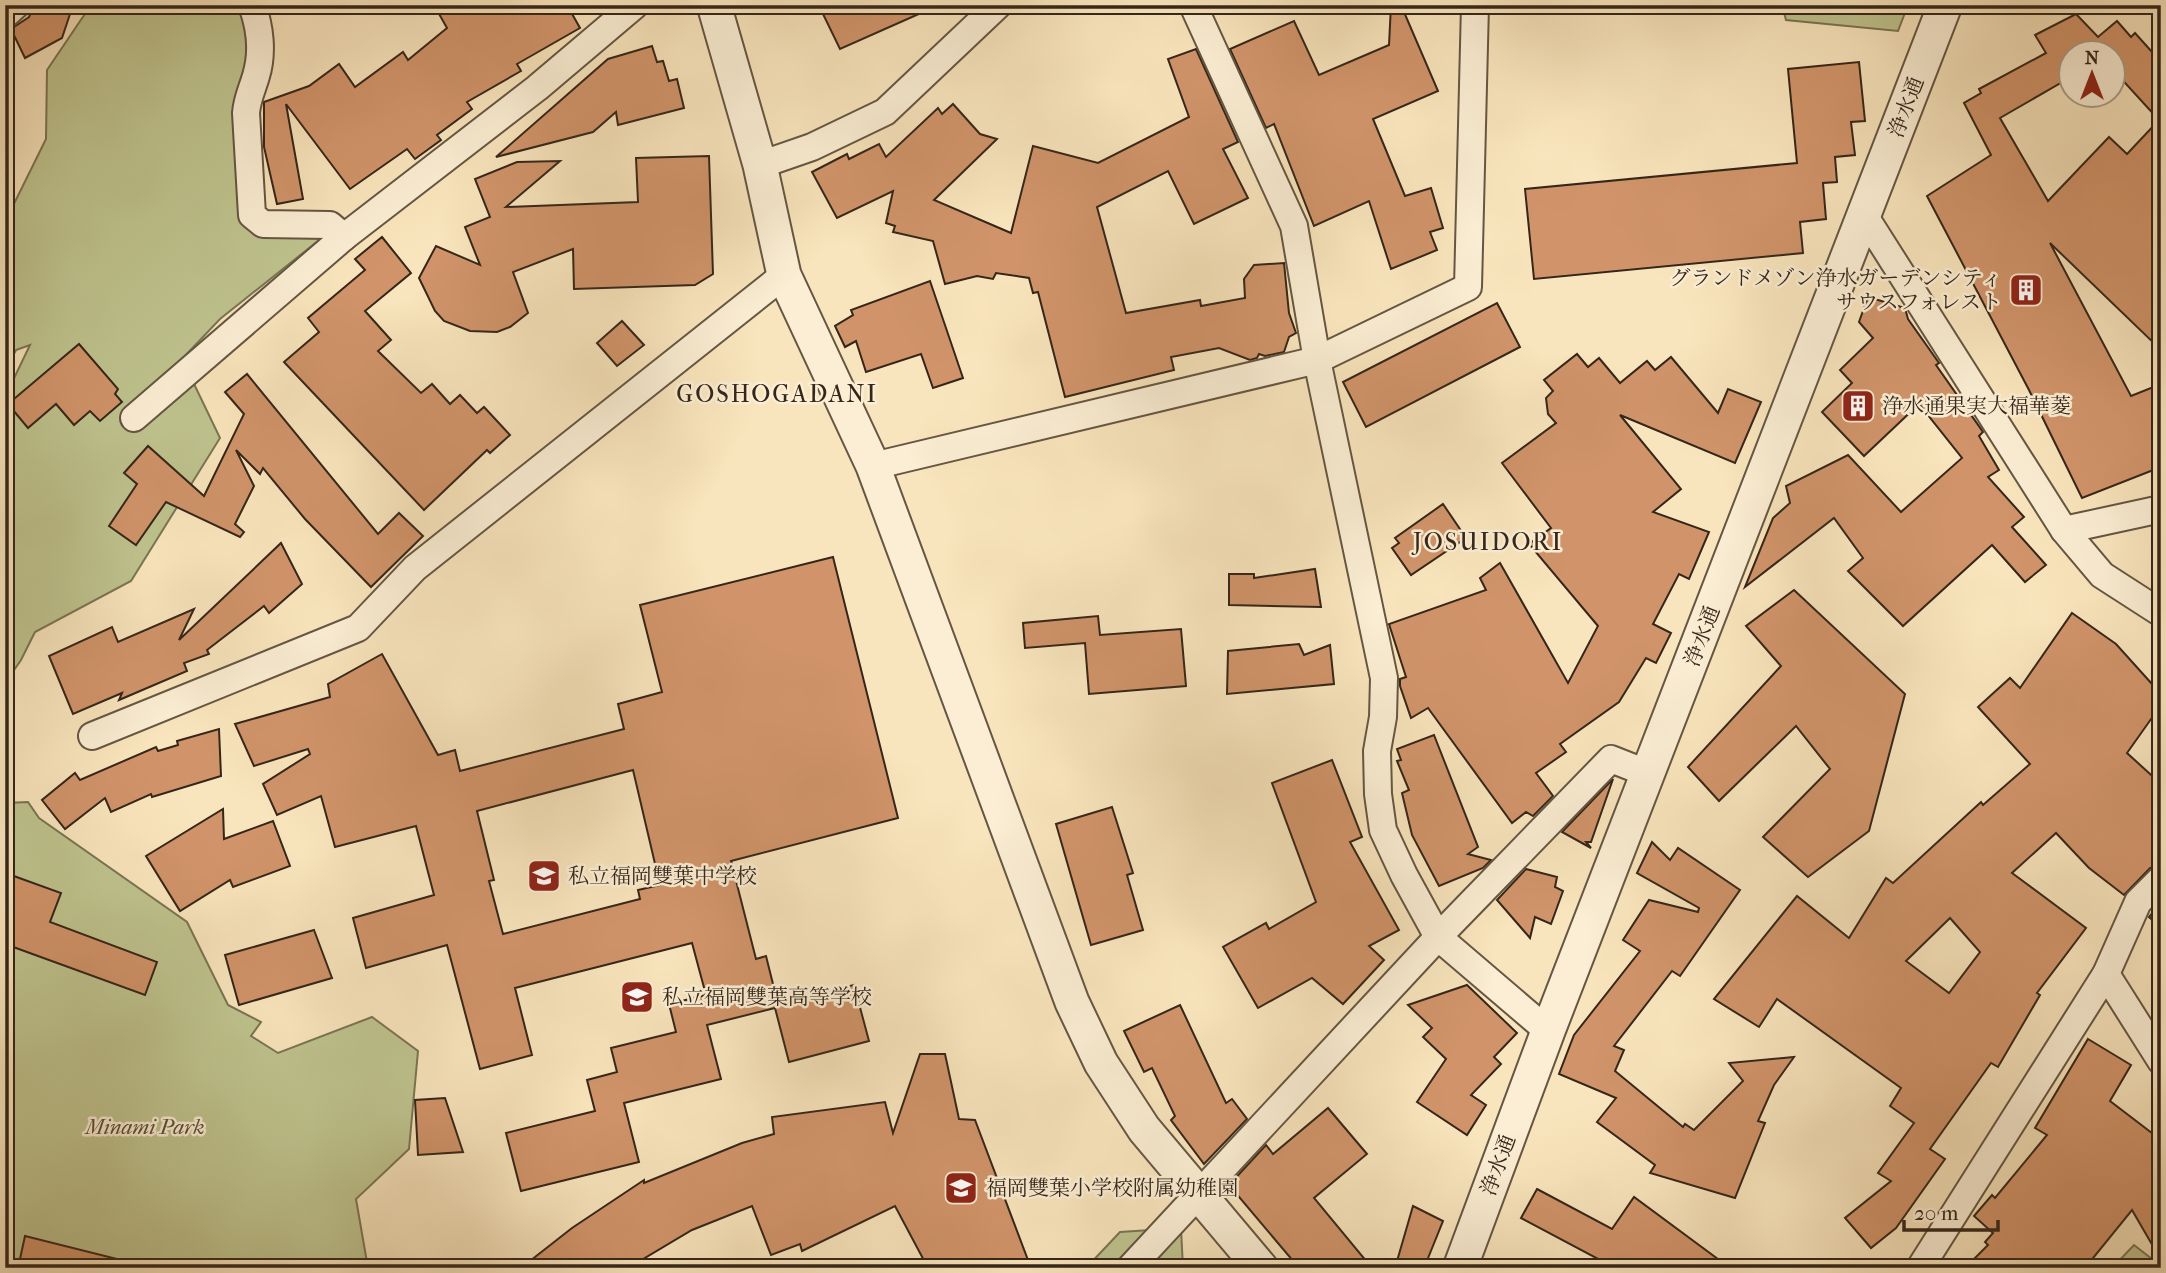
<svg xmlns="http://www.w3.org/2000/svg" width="2166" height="1273" font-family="'IM FELL French Canon','Noto Serif JP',serif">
<rect width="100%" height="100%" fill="#f9e5bd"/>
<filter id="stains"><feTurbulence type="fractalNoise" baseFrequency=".00286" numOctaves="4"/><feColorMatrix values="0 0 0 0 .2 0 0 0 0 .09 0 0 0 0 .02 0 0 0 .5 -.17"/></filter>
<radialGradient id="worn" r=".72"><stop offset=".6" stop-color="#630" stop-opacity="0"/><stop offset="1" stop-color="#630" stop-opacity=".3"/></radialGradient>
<g fill="#bfc48f" stroke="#7a7554" stroke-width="2">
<path d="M91,5H247L248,70L233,108L244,223L328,233L220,319L182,359L220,438L131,581L35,632L21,660L5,683V397L30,345L16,350L5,371V222L46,139L47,70Z"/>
<path d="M1782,5H1908L1898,31L1786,20Z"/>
<path d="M28,802L39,818L187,922L228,1005L261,1022L251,1036L278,1053L372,1017L418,1051L409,1149L356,1199L368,1268H5V803Z"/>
<path d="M1181,1228L1183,1268H1086L1120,1232Z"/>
<path d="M2134,1245L2161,1266V1268H2112Z"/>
</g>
<g fill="#d1946a" stroke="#34261a" stroke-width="2" fill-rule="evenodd">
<path d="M34,5H73L62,38L25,58L11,29L29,17Z"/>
<path d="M434,5H567L580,28L517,64L521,71L467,102L472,109L437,135L441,140L415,159L407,149L350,189L286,104L303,199L277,204L264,147V102L309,86L339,64L355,87L403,52L408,60L447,28Z"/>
<path d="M844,5H939L840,49L823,14Z"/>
<path d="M1391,5H1401L1438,91L1373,119L1405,196L1431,188L1443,228L1430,232L1437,250L1391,269L1369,201L1314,226L1274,124L1266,128L1230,49L1294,21L1319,75L1389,45Z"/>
<path d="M2076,14L2098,37L2117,21L2131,37L2135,33L2161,62V350L2050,243L2131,396L2161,384V467L2082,498L2029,390L1927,196L1991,155L1964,103L1981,93L1979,89L2046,53L2035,35ZM2071,52H2113V77L2117,74L2159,120L2127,154L2109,137L2048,201L2000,118L2071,77Z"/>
<path d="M652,46L657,62L663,61L669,81L677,79L684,108L618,125L616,112L593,132L496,157L608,59Z"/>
<path d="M1196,49L1238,142L1223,149L1248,198L1194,224L1168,171L1097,207L1126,313L1200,300L1201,306L1245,298L1244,279L1254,265L1284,263L1289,313L1296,333L1289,337L1284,352L1265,356L1259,354L1257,358L1250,360L1219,348L1171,357L1174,370L1065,397L1038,292L1033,293L1029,278L996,273L993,279L977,276L945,284L933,241L893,232L895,226L886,223L893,191L837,218L812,172L847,154L849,159L879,144L886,157L938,108L942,114L953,104L980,134L997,139L934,200L1011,233L1033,146L1098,163L1189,117L1168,59Z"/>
<path d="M1859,62L1865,121L1851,122L1855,155L1835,157L1837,182L1823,183L1826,219L1800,222L1803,253L1534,279L1525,189L1797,163L1788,69Z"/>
<path d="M709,156L713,274L695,285L574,289L573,249L513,272L528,313L510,327L497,332L470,331L444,321L435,311L419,278L436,246L480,265L465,227L490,217L475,179L517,162L560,161L506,207L638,202L636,158Z"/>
<path d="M382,237L411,273L365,311L391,340L378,351L421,393L432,384L450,404L460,395L477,413L484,407L510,435L490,453L487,450L424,510L284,362L319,332L308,318L365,270L355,259Z"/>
<path d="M930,281L963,378L933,388L921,354L866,372L856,341L845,347L835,326L853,315L851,310Z"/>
<path d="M1868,297L1905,308L1908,319L1939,363L1936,365L1983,432L1979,436L1999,470L1988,477L2024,517L2012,527L2046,565L2025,582L1992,545L1903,626L1848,571L1863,558L1834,518L1745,587L1773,518L1790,503L1786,486L1848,455L1901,512L1962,458L1919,404L1864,456L1822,412L1852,383L1840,370L1873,338L1859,322Z"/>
<path d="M1497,303L1520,347L1366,427L1343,382Z"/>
<path d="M622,321L644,345L617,366L597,343Z"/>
<path d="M79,344L118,389L115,394L122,402L100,421L90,411L74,425L56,404L28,428L8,404Z"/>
<path d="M1577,354L1588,367L1599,358L1620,383L1647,361L1655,370L1671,357L1718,413L1728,389L1761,402L1735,463L1620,415L1681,489L1653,512L1709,532L1689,579L1679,574L1653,624L1671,633L1656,663L1646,658L1619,702L1560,744L1566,752L1536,773L1553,796L1533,816L1526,812L1512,823L1428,708L1411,718L1400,686V679L1406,677L1389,624L1486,590L1480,578L1500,563L1568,683L1598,626L1529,544L1551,528L1502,463L1556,423L1548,414L1546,398L1553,391L1544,380Z"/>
<path d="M247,374L378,534L399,513L423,536L371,587L305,519L263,468L260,474L236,450L254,486L235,524L244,532L240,537L166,502L136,545L109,526L137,484L124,473L148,446L204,496L244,414L225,392Z"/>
<path d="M1443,504L1466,538L1411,575L1392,548L1399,543L1395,538Z"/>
<path d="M281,543L302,584L269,613L264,606L207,650L209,654L184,663L187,671L119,700L122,693L73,714L49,656L112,627L118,642L194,609L179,640Z"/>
<path d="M833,557L898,818L731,861L756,959L766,956L778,1004L854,985L869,1041L789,1062L775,1008L707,1025L721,1079L624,1103L639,1162L521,1191L506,1133L595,1111L587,1080L617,1072L611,1048L676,1032L669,1004L706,995L692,943L515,988L532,1055L480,1069L447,945L366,968L353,918L434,895L416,826L335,847L321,796L277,815L263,784L310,754L308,749L254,766L235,724L330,697L328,684L382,654L438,755L455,750L460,771L624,729L618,704L662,692L640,605ZM633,770L660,885L638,890L640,899L503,934L489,881L494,880L477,811Z"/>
<path d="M1315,569L1321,607L1229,605V574H1254V578Z"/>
<path d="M1794,590L1905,694L1869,831L1808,877L1763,837L1830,769L1796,726L1719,801L1688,767L1781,666L1746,626Z"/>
<path d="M2072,613L2116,644L2161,694V705L2127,753L2161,784V864L2150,868L2124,895L2089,868L2056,833L2012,873L2086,928L2037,993L2040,995L1998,1067L1991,1063L1930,1149L1945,1159L1896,1228L1871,1248L1845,1218L1891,1181L1878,1173L1914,1123L1890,1106L1901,1088L1777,999L1759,1027L1714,999L1797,896L1849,938L1886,878L1893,883L1981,802L1983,805L2030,764L1978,707L2010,678L2020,688ZM1950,918L1980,952L1949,993L1906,961Z"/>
<path d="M1098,616L1100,635L1181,629L1186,686L1089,694L1085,643L1025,648L1023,623Z"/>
<path d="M1299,644L1304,655L1330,645L1334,684L1227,694L1228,651Z"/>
<path d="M219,729L221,776L152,797L151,794L111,812L105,798L65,829L42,800L75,773L80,780L156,747L158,751L178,745L177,741Z"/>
<path d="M1434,735L1478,847L1468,854L1491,860L1483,868L1439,886L1412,835L1402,793L1409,790L1397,761L1401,760L1397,749Z"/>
<path d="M1332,760L1362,837L1350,842L1399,930L1369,946L1384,960L1343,1004L1312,978L1258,1008L1223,947L1266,923L1269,929L1316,902L1272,783Z"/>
<path d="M1613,779L1591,842H1586L1591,848L1562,832Z"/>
<path d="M1112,807L1133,873L1127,875L1143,930L1091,945L1056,824Z"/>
<path d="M223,809L224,839L273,821L290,866L233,887L230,880L180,911L146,856Z"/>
<path d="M1652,842L1670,860L1678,848L1740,890L1680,976L1672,971L1614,1046L1624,1050L1615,1071L1683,1127L1685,1124L1694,1130L1743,1081L1729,1063L1794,1057L1774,1085L1758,1121L1765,1123L1735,1198L1650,1173L1655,1165L1597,1122L1616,1098L1559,1074L1574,1035L1640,951L1623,940L1649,900L1698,912L1699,908L1637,873Z"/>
<path d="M1526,869L1557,877L1555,887L1563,891L1551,924L1535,917L1530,938L1497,900Z"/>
<path d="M11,875L61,893L50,922L157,962L145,995L5,944V891Z"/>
<path d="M2161,902V927L2149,917Z"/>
<path d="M314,930L332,978L239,1005L225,955Z"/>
<path d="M1467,985L1517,1033L1494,1057L1501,1064L1471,1095L1486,1105L1467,1135L1417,1102L1446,1059L1423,1037L1432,1028L1408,1005Z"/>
<path d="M1180,1005L1226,1103L1232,1099L1247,1119L1204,1164L1171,1120L1175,1116L1152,1068L1144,1072L1124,1031Z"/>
<path d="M2088,1039L2131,1065L2110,1101L2161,1140V1260L2132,1210L2085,1268H1965L1988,1245L1985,1242L1993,1233L1974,1216L1992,1195L1995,1198L2047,1135L2035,1128Z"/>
<path d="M920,1054H945L959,1119L975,1120L1031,1268H928L895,1206L802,1251L800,1244L771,1255L752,1206L692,1230L628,1268H521L572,1228L644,1180V1183L742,1143L774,1134L772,1117L885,1102L893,1133Z"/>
<path d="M445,1098L463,1152L418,1155L415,1100Z"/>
<path d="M1328,1108L1367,1154L1314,1198L1372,1268H1299L1229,1185L1266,1145L1273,1154Z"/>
<path d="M1537,1189L1612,1229L1634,1197L1730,1268H1615L1521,1218Z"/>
<path d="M1413,1206L1443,1221L1424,1268H1395Z"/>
<path d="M25,1236L117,1259L116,1268H18Z"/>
</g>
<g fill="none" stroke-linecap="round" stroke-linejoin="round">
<defs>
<g id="minor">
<path d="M252,5C260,27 263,53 256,76C252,90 247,99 246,113L252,215L263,224L330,225L344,237"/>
<path d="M1193,5L1294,226L1317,360L1384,678L1383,717L1377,751L1378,794L1383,830L1404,875L1438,937L1548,1031"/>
<path d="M5,15L16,5"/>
<path d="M760,165L812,147L885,112L998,5"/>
<path d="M1864,215L2064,530L2102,575L2161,613"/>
<path d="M134,418L344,237L537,88L635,5"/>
<path d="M873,466L1317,360L1468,287L1475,5"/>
<path d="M2064,530L2161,509"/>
<path d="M92,736L358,628L415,568L784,275"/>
<path d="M2161,879L2138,902L2106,974L2161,1061"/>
<path d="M1130,1268L1438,937L1611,759L1649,774"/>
<path d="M1920,1268L2106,974"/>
</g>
<g id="tertiary">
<path d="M714,5L760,165L784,275L873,466L1072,1002L1101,1063L1144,1129L1261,1268"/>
<path d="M1460,1268L1548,1031L1945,5"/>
</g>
</defs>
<use href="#minor" stroke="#655643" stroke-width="30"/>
<use href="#tertiary" stroke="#655643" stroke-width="37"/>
<use href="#minor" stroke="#fbeed4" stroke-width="26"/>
<use href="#tertiary" stroke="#fbeed4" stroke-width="33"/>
</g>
<defs>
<symbol id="building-square" viewBox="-11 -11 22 22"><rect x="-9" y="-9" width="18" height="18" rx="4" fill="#8f2418" stroke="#fbeed4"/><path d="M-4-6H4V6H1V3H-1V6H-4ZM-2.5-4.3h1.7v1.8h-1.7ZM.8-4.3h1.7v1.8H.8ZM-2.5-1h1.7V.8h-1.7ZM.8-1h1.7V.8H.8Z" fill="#fff"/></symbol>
<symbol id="school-square" viewBox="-11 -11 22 22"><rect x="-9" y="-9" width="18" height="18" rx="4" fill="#8f2418" stroke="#fbeed4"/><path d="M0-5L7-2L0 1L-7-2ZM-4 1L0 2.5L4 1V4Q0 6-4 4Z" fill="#fff"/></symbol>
</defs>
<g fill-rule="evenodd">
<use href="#building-square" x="2007" y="271" width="38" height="38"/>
<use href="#building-square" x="1839" y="387" width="38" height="38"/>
<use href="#school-square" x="525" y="857" width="38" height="38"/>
<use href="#school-square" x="618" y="978" width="38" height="38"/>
<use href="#school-square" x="942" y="1169" width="38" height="38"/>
</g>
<g text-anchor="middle" stroke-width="5" stroke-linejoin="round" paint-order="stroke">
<g font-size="21" fill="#34261a" stroke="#fbeed4">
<text transform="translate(1906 107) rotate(-69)" y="7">浄水通</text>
<text transform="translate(1702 636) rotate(-69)" y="7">浄水通</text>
<text transform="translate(1498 1165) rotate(-70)" y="7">浄水通</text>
</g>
<g font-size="21" fill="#34261a" stroke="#fbeed4" text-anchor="start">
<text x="2002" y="285" text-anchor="end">グランドメゾン浄水ガーデンシティ<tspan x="2002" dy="24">サウスフォレスト</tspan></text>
<text x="1882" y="413">浄水通果実大福華菱</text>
<text x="568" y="883">私立福岡雙葉中学校</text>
<text x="662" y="1004">私立福岡雙葉高等学校</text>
<text x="986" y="1195">福岡雙葉小学校附属幼稚園</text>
</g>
<g font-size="21" font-style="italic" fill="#574e37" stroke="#fbeed4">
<text x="145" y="1134">Minami Park</text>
</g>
<g font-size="24" letter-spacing="2" fill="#34261a" stroke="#fbeed4">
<text x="777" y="402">GOSHOGADANI</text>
<text x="1488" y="550">JOSUIDORI</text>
</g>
</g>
<rect width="2166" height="1273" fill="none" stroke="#f9e5bd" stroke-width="28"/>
<rect x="7" y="7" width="2152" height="1259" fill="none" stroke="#34261a" stroke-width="3.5"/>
<rect x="14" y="14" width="2138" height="1245" fill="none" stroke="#34261a" stroke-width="2"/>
<g transform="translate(2092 74)"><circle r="33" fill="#fbeed4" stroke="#ab9e8a" stroke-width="2"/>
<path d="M0-5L12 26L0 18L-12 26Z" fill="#8f2418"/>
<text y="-10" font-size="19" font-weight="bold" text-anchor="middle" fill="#34261a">N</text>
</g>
<path d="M1904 1220v10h94v-10" fill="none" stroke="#34261a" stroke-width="3.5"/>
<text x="1914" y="1220" font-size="21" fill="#34261a" stroke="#fbeed4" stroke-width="5" paint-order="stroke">20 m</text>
<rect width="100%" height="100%" filter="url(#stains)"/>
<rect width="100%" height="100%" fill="url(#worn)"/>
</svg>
